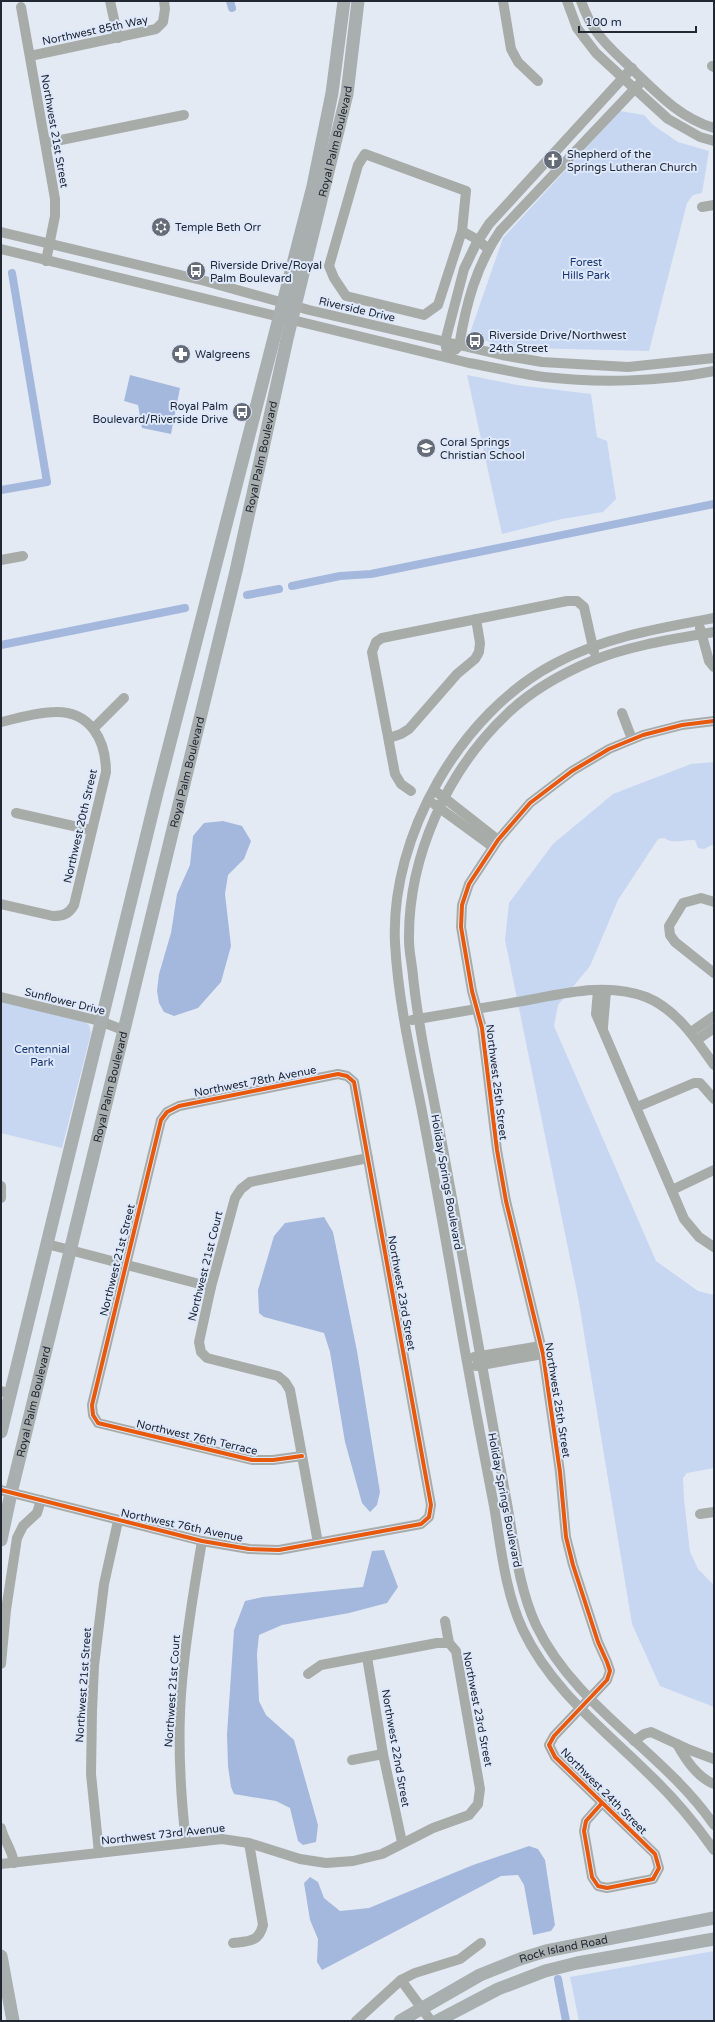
<svg xmlns="http://www.w3.org/2000/svg" width="715" height="2022" font-family="'Varela Round',sans-serif">
<rect width="100%" height="100%" fill="#e4eaf4"/>
<g fill="#c7d6f1">
<path d="M620,111L644,115L653,125L678,142L709,151L702,193L693,195L687,203L649,351L529,348L501,345L469,336L503,238Z"/>
<path d="M467,375L517,385L591,394L597,437L607,441L616,499L603,512L562,519L502,534Z"/>
<path d="M714,762V844L704,849L698,848L695,840C684,839 675,845 664,838L658,839L618,900L590,966L558,1005L554,1026L656,1261L698,1291L714,1295V1468L687,1473L683,1478L684,1499L690,1552L698,1569L714,1585V1707L660,1686L632,1624L578,1297L505,940L509,903L553,844L613,794L691,764Z"/>
<path d="M1,1002L85,1022L89,1025L91,1033L62,1148L1,1133Z"/>
<path d="M714,1951V2021H579L570,1977Z"/>
</g>
<g fill="#a4b8dd">
<path d="M130,375L180,388L171,434L142,428L138,405L124,401Z"/>
<path d="M223,821L242,826L251,841L244,859L228,875L225,894L231,946L221,982L198,1008L174,1016L164,1012L159,1003L157,991L159,974L171,933L177,894L190,865L193,836L204,823Z"/>
<path d="M324,1217L333,1232L357,1351L380,1492L377,1505L370,1512L362,1503L345,1442L330,1352L324,1333L264,1317L259,1313L258,1290L274,1236L285,1223Z"/>
<path d="M384,1550L398,1587L387,1603L349,1613L282,1625L259,1635L257,1654L259,1701L266,1715L294,1740L318,1825L316,1842L303,1845L298,1841L290,1808L276,1801L234,1794L231,1787L228,1766L227,1734L234,1630L245,1601L263,1597L363,1587L372,1551Z"/>
<path d="M529,1846L538,1849L545,1860L555,1925L551,1931L533,1935L524,1885L518,1875L501,1876L322,1970L317,1962L318,1939L310,1920L304,1883L310,1877L318,1882L324,1898L340,1911L369,1908L473,1865Z"/>
</g>
<g fill="none" stroke-linecap="round" stroke-linejoin="round">
<g stroke="#a4b8dd" stroke-width="8">
<path d="M230,1L232,8"/>
<path d="M1,490L47,482L12,273"/>
<path d="M292,586L340,576L371,574L714,504"/>
<path d="M247,595L279,589"/>
<path d="M1,645L185,608"/>
<path d="M558,1979L566,2021"/>
</g>
<g stroke="#a8aca9" stroke-width="10">
<path d="M110,1L118,38"/>
<path d="M503,1L511,49L518,62L538,81"/>
<path d="M567,1L577,28L586,40L596,53L623,78L668,119L700,137L714,141"/>
<path d="M581,1C585,12 589,22 596,31C606,46 620,57 632,69C657,93 680,118 714,128"/>
<path d="M21,7L55,199V216L46,261"/>
<path d="M30,56L156,29L163,22L165,9L164,1"/>
<path d="M712,66L714,67"/>
<path d="M46,143L184,115"/>
<path d="M702,207L714,205"/>
<path d="M462,231L438,305L424,315L346,296L334,278L329,266L358,165L365,154L466,191L462,231L478,240L488,249"/>
<path d="M1,232L205,281L309,310L502,355L542,362L628,367L714,358"/>
<path d="M1,249L469,363C494,367 519,374 544,377C598,383 660,382 714,371"/>
<path d="M455,350L459,346C466,304 476,266 500,231L643,80"/>
<path d="M448,357L445,342L464,269L476,244L489,224L632,68"/>
<path d="M1,560L23,556"/>
<path d="M714,618C660,628 605,637 556,663C461,712 390,836 395,943C398,998 410,1052 421,1106C432,1163 442,1219 452,1276C465,1353 479,1429 494,1506C501,1547 505,1592 523,1630C552,1691 605,1730 651,1776C675,1799 695,1823 714,1850"/>
<path d="M700,628L709,661L714,667"/>
<path d="M714,632C674,639 632,645 594,660C563,673 532,690 508,713C447,770 408,857 409,940C409,952 412,964 413,976C417,1015 424,1052 432,1091C444,1152 455,1214 466,1276C479,1350 493,1424 506,1498C514,1540 518,1586 536,1625C576,1708 663,1751 714,1825"/>
<path d="M622,713L632,739"/>
<path d="M1,722C19,718 37,712 55,712C91,711 106,741 106,772L74,905C69,914 63,916 53,916L1,904"/>
<path d="M94,728L124,698"/>
<path d="M389,738L401,734L409,729L457,674L475,659L479,652L480,643L476,619"/>
<path d="M411,791L401,784L395,774L372,652L376,642L382,638L567,601H577L584,607L594,652"/>
<path d="M438,793L498,840"/>
<path d="M434,804L493,847"/>
<path d="M16,813L91,830"/>
<path d="M714,902L701,898L683,903L669,926L670,935L675,942L714,973"/>
<path d="M598,990L596,1014L684,1219L699,1237L714,1247"/>
<path d="M1,997L100,1021L123,1030"/>
<path d="M412,1020C447,1014 482,1008 517,1002C558,995 605,981 646,997C676,1009 696,1039 714,1065"/>
<path d="M603,1027L606,991"/>
<path d="M691,1032L714,1016"/>
<path d="M697,1040L714,1028"/>
<path d="M637,1107L694,1083H700L714,1099"/>
<path d="M672,1190L714,1170"/>
<path d="M1,1198V1186"/>
<path d="M47,1244L211,1287"/>
<path d="M474,1357L541,1346"/>
<path d="M476,1366L543,1354"/>
<path d="M1,1391L10,1394"/>
<path d="M1,1490L202,1541L249,1549L279,1550L421,1524L429,1517L431,1505L354,1082L347,1076L338,1074L179,1106L167,1112L161,1120L92,1405L93,1415L98,1423L252,1460H273L302,1456"/>
<path d="M700,1514L714,1512"/>
<path d="M318,1543L290,1390L285,1382L278,1376L207,1358L201,1352L199,1342L211,1287L235,1198L241,1189L250,1182L368,1158"/>
<path d="M367,1657L383,1754L402,1842"/>
<path d="M1,1664L6,1610L17,1538L23,1526L37,1513L41,1500"/>
<path d="M308,1674L321,1665L437,1643H449"/>
<path d="M634,1741L644,1734L651,1732L690,1750L714,1759"/>
<path d="M677,1744C686,1760 697,1777 714,1784"/>
<path d="M352,1760L383,1754"/>
<path d="M602,1803L586,1821L584,1831L592,1877L598,1886L607,1888L653,1879L659,1868L655,1854L555,1757L549,1745L554,1736L607,1680L610,1671L607,1662L598,1642L573,1565L566,1537L560,1472L543,1354L506,1201L497,1150L482,1028L472,991L461,927L462,905L469,884L498,840L530,803L572,771L609,749L643,735L682,725L714,721"/>
<path d="M1,1828C4,1841 12,1849 14,1863"/>
<path d="M186,1843C180,1790 177,1736 182,1682C186,1635 194,1588 202,1541"/>
<path d="M99,1853L91,1774L92,1711L94,1666L104,1584L118,1521"/>
<path d="M1,1864L222,1839L249,1843L300,1859L326,1863L353,1861L382,1854L433,1828L469,1815L478,1804L480,1789L456,1651L449,1643L445,1621"/>
<path d="M233,1943C249,1941 259,1942 263,1925L249,1843"/>
<path d="M401,1980L431,2021"/>
<path d="M356,2021L401,1980L415,1973L460,1959L481,1943"/>
</g>
<g stroke="#a9aeaf" stroke-width="13">
<path d="M1,1432L157,793L313,186L332,93L344,1"/>
<path id="s1" d="M1,1540L11,1493L236,571L287,339L347,94L358,1"/>
<path d="M1,1956L13,2021"/>
<path id="s2" d="M400,2021L480,1975L520,1959L546,1951L714,1918"/>
<path d="M437,2021L498,1989L545,1971L577,1963L714,1939"/>
</g>
<defs>
<g id="cycleway">
<path d="M1,1490L202,1541L249,1549L279,1550L421,1524L429,1517L431,1505L354,1082L347,1076L338,1074L179,1106L167,1112L161,1120L92,1405L93,1415L98,1423L252,1460H273L302,1456"/>
<path d="M602,1803L586,1821L584,1831L592,1877L598,1886L607,1888L653,1879L659,1868L655,1854L555,1757L549,1745L554,1736L607,1680L610,1671L607,1662L598,1642L573,1565L566,1537L560,1472L543,1354L506,1201L497,1150L482,1028L472,991L461,927L462,905L469,884L498,840L530,803L572,771L609,749L643,735L682,725L714,721"/>
</g>
</defs>
<use href="#cycleway" stroke="#dde8fb" stroke-width="6"/>
<use href="#cycleway" stroke="#e8590c" stroke-width="4"/>
</g>
<defs>
<symbol id="church-disc" viewBox="-11 -11 22 22"><circle r="9.5" fill="#656c77" stroke="#dde8fb"/><path d="M-1.2-6h2.4v3.5h3.3v2.4h-3.3V6h-2.4V-.1h-3.3v-2.4h3.3Z" fill="#fff"/></symbol>
<symbol id="synagogue-disc" viewBox="-11 -11 22 22"><circle r="9.5" fill="#656c77" stroke="#dde8fb"/><path d="M0-6.5L5.6 3.2H-5.6ZM0 6.5L5.6-3.2H-5.6Z" fill="#fff"/></symbol>
<symbol id="bus-disc" viewBox="-11 -11 22 22"><circle r="9.5" fill="#656c77" stroke="#dde8fb"/><path d="M-5-6H5V4H4V6H2V4H-2V6H-4V4H-5ZM-3.5-4V0h7V-4ZM-3.5 1.2v1.5H-2V1.2ZM2 1.2v1.5H3.5V1.2Z" fill="#fff"/></symbol>
<symbol id="pharmacy-disc" viewBox="-11 -11 22 22"><circle r="9.5" fill="#656c77" stroke="#dde8fb"/><path d="M-2-6h4v4h4v4h-4v4h-4v-4h-4v-4h4Z" fill="#fff"/></symbol>
<symbol id="school-disc" viewBox="-11 -11 22 22"><circle r="9.5" fill="#656c77" stroke="#dde8fb"/><path d="M0-5L7-2L0 1L-7-2ZM-4 1L0 2.5L4 1V4Q0 6-4 4Z" fill="#fff"/></symbol>
</defs>
<g fill-rule="evenodd">
<use href="#church-disc" x="542" y="149" width="22" height="22"/>
<use href="#synagogue-disc" x="150" y="216" width="22" height="22"/>
<use href="#bus-disc" x="185" y="260" width="22" height="22"/>
<use href="#bus-disc" x="464" y="330" width="22" height="22"/>
<use href="#pharmacy-disc" x="170" y="343" width="22" height="22"/>
<use href="#bus-disc" x="231" y="401" width="22" height="22"/>
<use href="#school-disc" x="415" y="437" width="22" height="22"/>
</g>
<g text-anchor="middle" stroke-width="4" stroke-linejoin="round" paint-order="stroke">
<g font-size="11" fill="#212834" stroke="#dde8fb">
<text transform="translate(95 30) rotate(-12)" y="4">Northwest 85th Way</text>
<text transform="translate(55 131) rotate(80)" y="4">Northwest 21st Street</text>
<text dy="4" stroke="none"><textPath href="#s1" startOffset="1438">Royal Palm Boulevard</textPath></text>
<text transform="translate(357 309) rotate(13)" y="4">Riverside Drive</text>
<text dy="4" stroke="none"><textPath href="#s1" startOffset="1114">Royal Palm Boulevard</textPath></text>
<text dy="4" stroke="none"><textPath href="#s1" startOffset="790">Royal Palm Boulevard</textPath></text>
<text transform="translate(80 826) rotate(-77)" y="4">Northwest 20th Street</text>
<text transform="translate(65 1001) rotate(14)" y="4">Sunflower Drive</text>
<text transform="translate(255 1081) rotate(-11)" y="4">Northwest 78th Avenue</text>
<text transform="translate(497 1082) rotate(83)" y="4">Northwest 25th Street</text>
<text dy="4" stroke="none"><textPath href="#s1" startOffset="466">Royal Palm Boulevard</textPath></text>
<text transform="translate(447 1182) rotate(80)" y="4">Holiday Springs Boulevard</text>
<text transform="translate(117 1260) rotate(-76)" y="4">Northwest 21st Street</text>
<text transform="translate(205 1266) rotate(-76)" y="4">Northwest 21st Court</text>
<text transform="translate(402 1293) rotate(80)" y="4">Northwest 23rd Street</text>
<text transform="translate(558 1400) rotate(81)" y="4">Northwest 25th Street</text>
<text dy="4" stroke="none"><textPath href="#s1" startOffset="142">Royal Palm Boulevard</textPath></text>
<text transform="translate(197 1437) rotate(13)" y="4">Northwest 76th Terrace</text>
<text transform="translate(505 1500) rotate(79)" y="4">Holiday Springs Boulevard</text>
<text transform="translate(182 1525) rotate(12)" y="4">Northwest 76th Avenue</text>
<text transform="translate(83 1685) rotate(-86)" y="4">Northwest 21st Street</text>
<text transform="translate(172 1691) rotate(-86)" y="4">Northwest 21st Court</text>
<text transform="translate(478 1709) rotate(79)" y="4">Northwest 23rd Street</text>
<text transform="translate(396 1748) rotate(80)" y="4">Northwest 22nd Street</text>
<text transform="translate(604 1791) rotate(45)" y="4">Northwest 24th Street</text>
<text transform="translate(163 1834) rotate(-6)" y="4">Northwest 73rd Avenue</text>
<text dy="4" stroke="none"><textPath href="#s2" startOffset="180">Rock Island Road</textPath></text>
</g>
<g font-size="11" fill="#212834" stroke="#dde8fb" text-anchor="start">
<text x="567" y="158">Shepherd of the<tspan x="567" dy="13">Springs Lutheran Church</tspan></text>
<text x="175" y="231">Temple Beth Orr</text>
<text x="210" y="269">Riverside Drive/Royal<tspan x="210" dy="13">Palm Boulevard</tspan></text>
<text x="489" y="339">Riverside Drive/Northwest<tspan x="489" dy="13">24th Street</tspan></text>
<text x="195" y="358">Walgreens</text>
<text x="228" y="410" text-anchor="end">Royal Palm<tspan x="228" dy="13">Boulevard/Riverside Drive</tspan></text>
<text x="440" y="446">Coral Springs<tspan x="440" dy="13">Christian School</tspan></text>
</g>
<g font-size="11" fill="#1a3671" stroke="#dde8fb">
<text x="586" y="266">Forest<tspan x="586" dy="13">Hills Park</tspan></text>
<text x="42" y="1053">Centennial<tspan x="42" dy="13">Park</tspan></text>
</g>
</g>
<rect width="715" height="2022" fill="none" stroke="#212834" stroke-width="4"/>
<path d="M579 26v6h117v-6" fill="none" stroke="#212834" stroke-width="2"/>
<text x="585" y="26" font-size="12" fill="#212834" stroke="#dde8fb" stroke-width="3" paint-order="stroke">100 m</text>
</svg>
